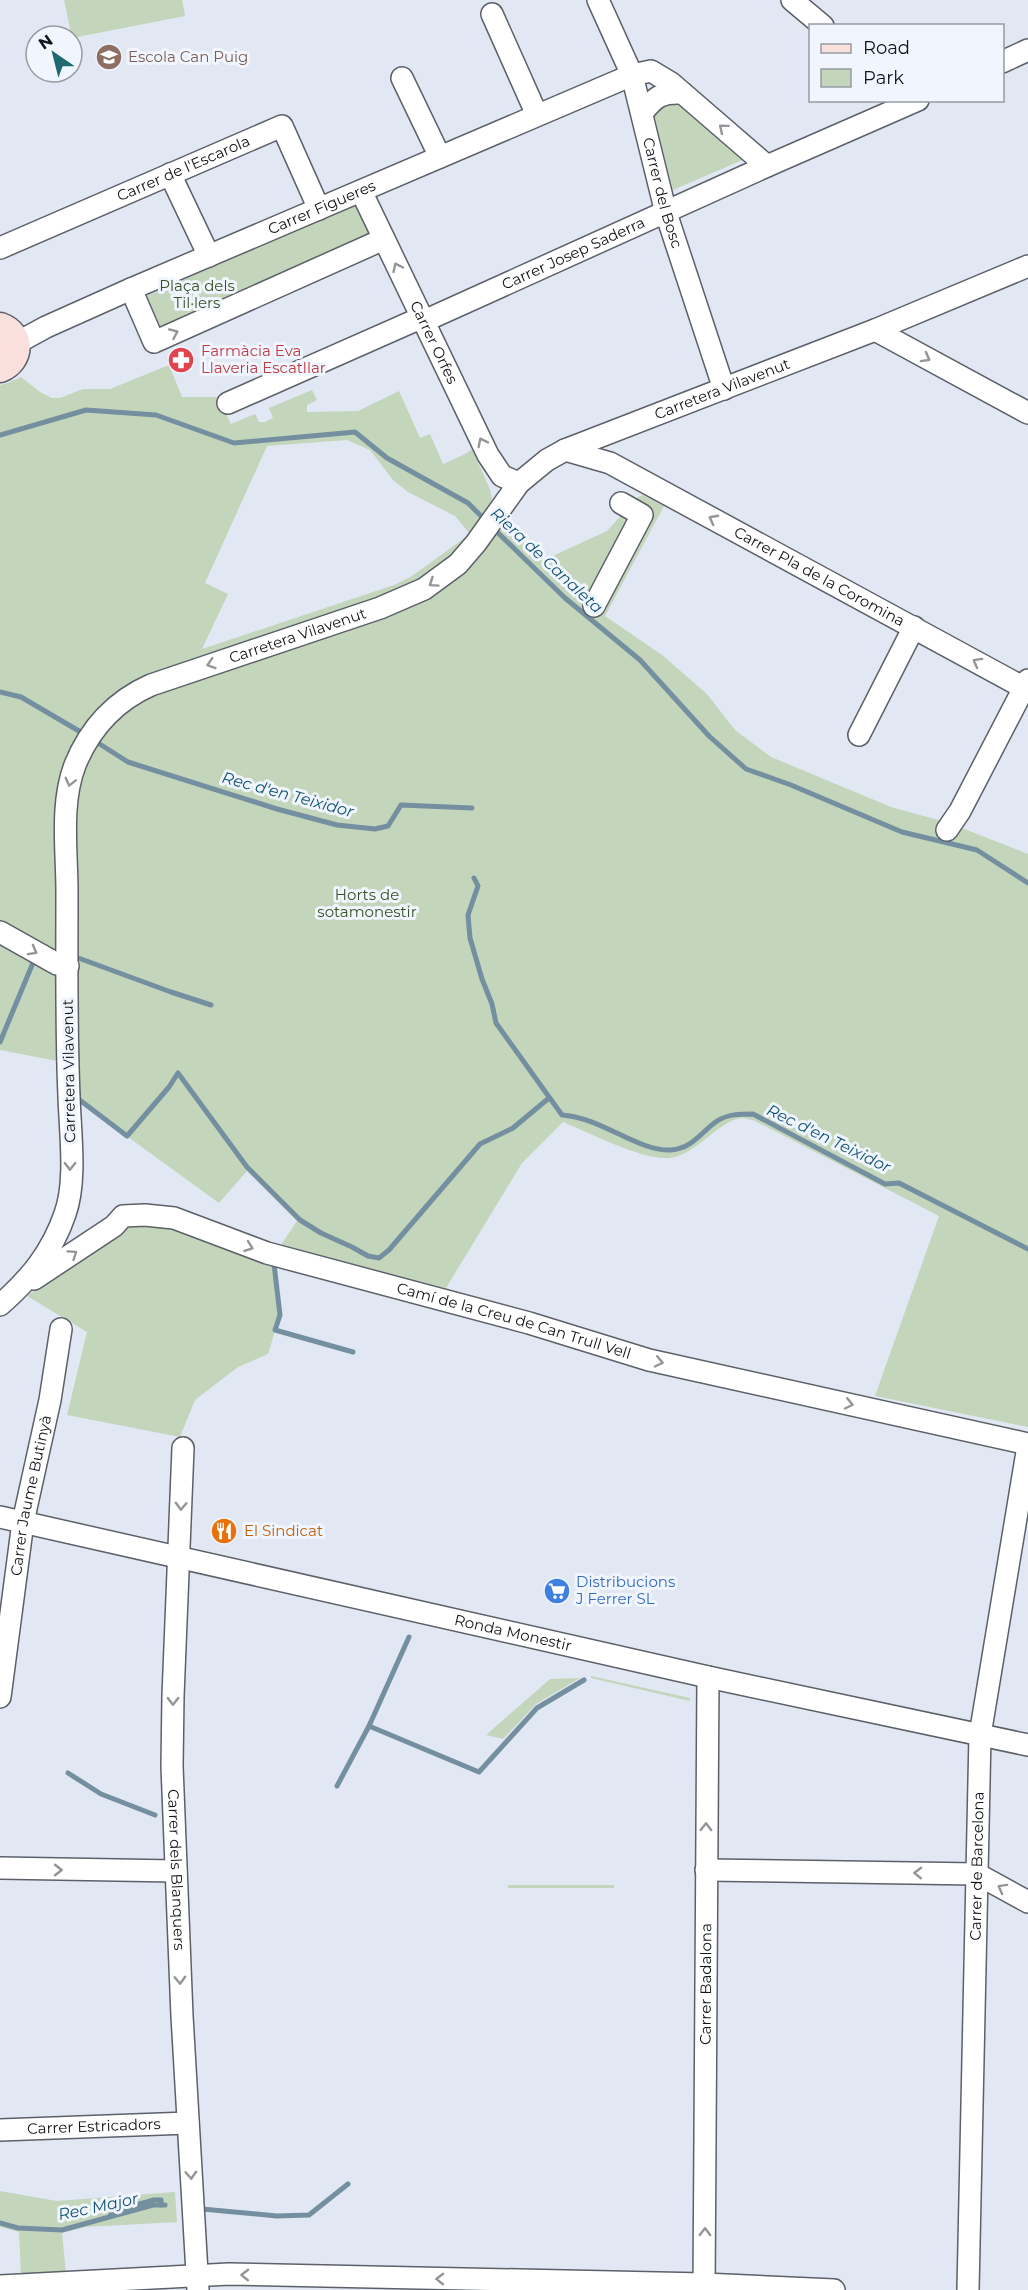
<svg xmlns="http://www.w3.org/2000/svg" width="1028" height="2290" font-family="Montserrat,sans-serif">
<rect width="100%" height="100%" fill="#e2e8f3"/>
<g fill="#c3d5ba" fill-rule="evenodd">
<path d="M64,0H182L185,16L72,38Z"/>
<path d="M673,99L747,158L673,190L654,114L657,105Z"/>
<path d="M356,204L371,238L162,330L147,296Z"/>
<path d="M169,365L182,397H218L231,424L255,414L259,422H265L273,418L269,408L312,390L317,400L307,405V412L358,411L399,391L420,438L430,434L443,464L467,453L472,449L489,487L492,498L489,507L487,545L508,522L546,559L607,531L638,497L643,495L664,506L605,616L662,655L707,694L735,730L771,757L891,807L949,823L1028,854V1427L875,1396L939,1216L755,1121C751,1120 746,1118 742,1118C719,1120 694,1157 669,1158C641,1160 590,1133 563,1122L522,1163L446,1288L281,1245L297,1221L247,1171L219,1203L128,1137L76,1095L57,1061L0,1050V385L8,383L21,377L40,392L52,398H60L83,389H110ZM347,440L370,450L393,480L408,492L455,516L470,534L412,576L394,585L202,649L228,594L205,583L267,446Z"/>
<path d="M132,1223L165,1224L272,1261L279,1318L268,1354L238,1367L195,1400L180,1437L67,1415L87,1332L27,1296Z"/>
<path d="M591,1676L690,1698V1701L591,1678Z"/>
<path d="M580,1678L536,1704L503,1739L486,1735L550,1679Z"/>
<rect x="508" y="1885" width="106" height="3"/>
<path d="M0,2191L57,2201L175,2192L177,2222L86,2227L62,2233L66,2273L21,2275L19,2232L0,2227Z"/>
</g>
<g fill="none" stroke-linecap="round" stroke-linejoin="round">
<g stroke="#748fa0" stroke-width="5">
<path d="M0,435L86,410L156,415L234,443L355,432L387,458L468,503L486,521"/>
<path d="M492,527L565,598L640,660L709,736L746,769L791,785L902,832L977,850L1028,883"/>
<path d="M0,692L21,697L79,731"/>
<path d="M95,741L128,762L277,809L337,825L375,829L388,826L401,805L472,808"/>
<path d="M474,878L478,886L468,915L470,938L482,979L492,1004L496,1023L562,1115C600,1117 639,1152 671,1150C692,1149 701,1132 717,1121C728,1114 740,1114 753,1114L885,1184L899,1183L1028,1249"/>
<path d="M73,956L171,992L211,1005"/>
<path d="M0,1042L35,958"/>
<path d="M77,1098L127,1136L169,1087L178,1073L247,1167L300,1220L321,1233L352,1247L368,1256L379,1258L389,1250L480,1144L513,1128L549,1098"/>
<path d="M270,1262L274,1264L280,1315L275,1330L353,1352"/>
<path d="M369,1726L409,1637"/>
<path d="M68,1773L101,1794L155,1815"/>
<path d="M337,1786L369,1726L479,1772L537,1708L584,1680"/>
<path d="M202,2209L277,2216L309,2215L348,2184"/>
<path d="M110,2216L114,2211L154,2200H161V2205"/>
<path d="M0,2223L18,2228L62,2230L153,2205H165"/>
</g>
<defs>
<g id="street">
<path id="s1" d="M598,0L632,75L666,213L724,389"/>
<path d="M792,0L823,26"/>
<path d="M492,14L537,115"/>
<path d="M1002,62L1028,50"/>
<path d="M402,78L440,157"/>
<path d="M642,113C655,97 661,92 682,93"/>
<path d="M170,174L209,256"/>
<path id="s2" d="M361,191L488,455L502,476L519,483"/>
<path id="s3" d="M0,248L282,126L319,209"/>
<path d="M131,289L154,342L384,239"/>
<path d="M875,330L1028,413"/>
<path id="s4" d="M15,344L46,327L131,289L632,75L651,71L671,83L767,166"/>
<path id="s5" d="M228,403L416,320L422,322L767,166L918,100"/>
<path id="s6" d="M565,450L610,463L1028,690"/>
<path d="M594,606L642,515L621,503"/>
<path d="M859,735L914,627"/>
<path d="M947,830L960,811L1028,680"/>
<path d="M0,932L57,964L68,966"/>
<path id="s7" d="M34,1279L114,1226L123,1216L145,1215L174,1218L267,1253L529,1323L649,1360L1028,1444"/>
<path id="s8" d="M0,1305C30,1279 52,1252 65,1214C77,1181 70,1132 69,1096C66,1028 67,960 67,892C67,851 60,804 75,765C90,728 115,701 151,685L380,608L424,589L458,564L476,543L519,483L547,460L565,450L875,330L1028,266"/>
<path id="s9" d="M183,1448L173,1696L172,1766L182,2016L198,2290"/>
<path id="s10" d="M0,1517L708,1677L1028,1745"/>
<path id="s11" d="M0,1697L23,1522L50,1400L61,1329"/>
<path d="M0,1868L176,1871"/>
<path d="M706,1870L977,1874L1028,1902"/>
<path id="s12" d="M0,2130L188,2123"/>
<path d="M0,2286L229,2274L704,2284L834,2290"/>
<path id="s13" d="M704,2290L708,1677"/>
<path id="s14" d="M968,2290L980,1735L1028,1446"/>
</g>
<path id="secondary" d="M0,328C20,335 19,359 0,367"/>
</defs>
<use href="#street" stroke="#5b6069" stroke-width="24"/>
<use href="#secondary" stroke="#5b6069" stroke-width="33"/>
<use href="#street" stroke="#fff" stroke-width="21"/>
<use href="#secondary" stroke="#f9e0dc" stroke-width="30"/>
</g>
<defs><path id="oneway-chevron" d="M-2-3.5L2.5 0L-2 3.5" fill="none" stroke-width="1.6" stroke-linecap="round" stroke-linejoin="round" transform="scale(1.5)"/></defs>
<g stroke="#949597">
<use href="#oneway-chevron" transform="translate(723 128) rotate(-140)"/>
<use href="#oneway-chevron" transform="translate(397 267) rotate(-115)"/>
<use href="#oneway-chevron" transform="translate(174 333) rotate(-24)"/>
<use href="#oneway-chevron" transform="translate(926 358) rotate(29)"/>
<use href="#oneway-chevron" transform="translate(482 442) rotate(-116)"/>
<use href="#oneway-chevron" transform="translate(713 519) rotate(-152)"/>
<use href="#oneway-chevron" transform="translate(433 583) rotate(146)"/>
<use href="#oneway-chevron" transform="translate(977 662) rotate(-151)"/>
<use href="#oneway-chevron" transform="translate(211 664) rotate(162)"/>
<use href="#oneway-chevron" transform="translate(70 782) rotate(104)"/>
<use href="#oneway-chevron" transform="translate(33 951) rotate(29)"/>
<use href="#oneway-chevron" transform="translate(70 1166) rotate(91)"/>
<use href="#oneway-chevron" transform="translate(249 1247) rotate(20)"/>
<use href="#oneway-chevron" transform="translate(73 1254) rotate(-35)"/>
<use href="#oneway-chevron" transform="translate(659 1362) rotate(12)"/>
<use href="#oneway-chevron" transform="translate(849 1404) rotate(12)"/>
<use href="#oneway-chevron" transform="translate(181 1506) rotate(92)"/>
<use href="#oneway-chevron" transform="translate(173 1701) rotate(91)"/>
<use href="#oneway-chevron" transform="translate(706 1827) rotate(-89)"/>
<use href="#oneway-chevron" transform="translate(58 1870)"/>
<use href="#oneway-chevron" transform="translate(918 1873) rotate(-179)"/>
<use href="#oneway-chevron" transform="translate(1002 1888) rotate(-151)"/>
<use href="#oneway-chevron" transform="translate(180 1980) rotate(88)"/>
<use href="#oneway-chevron" transform="translate(191 2175) rotate(87)"/>
<use href="#oneway-chevron" transform="translate(705 2232) rotate(-89)"/>
<use href="#oneway-chevron" transform="translate(245 2275) rotate(-179)"/>
<use href="#oneway-chevron" transform="translate(440 2279) rotate(-179)"/>
</g>
<defs>
<symbol id="school-disc" viewBox="-11 -11 22 22"><circle r="9.5" fill="#8d6e63" stroke="#f0f5fe"/><path d="M0-5L7-2L0 1L-7-2ZM-4 1L0 2.5L4 1V4Q0 6-4 4Z" fill="#fff"/></symbol>
<symbol id="pharmacy-disc" viewBox="-11 -11 22 22"><circle r="9.5" fill="#e0444e" stroke="#f0f5fe"/><path d="M-2-6h4v4h4v4h-4v4h-4v-4h-4v-4h4Z" fill="#fff"/></symbol>
<symbol id="restaurant-disc" viewBox="-11 -11 22 22"><circle r="9.5" fill="#e8710a" stroke="#f0f5fe"/><path d="M-5-6h1v4h1v-4h1v4h1v-4h1v5L-1.5 .5V6h-2V.5L-5-1ZM5-6V6H3V1.5H1.5Q1.5-4 5-6Z" fill="#fff"/></symbol>
<symbol id="supermarket-disc" viewBox="-11 -11 22 22"><circle r="9.5" fill="#3f7fe0" stroke="#f0f5fe"/><path d="M-6-5.5h2.5l.6 2H6L4.5 2H-2.5L-4.4-4H-6ZM-1.5 3.2a1.3 1.3 0 1 0 .1 0ZM3 3.2a1.3 1.3 0 1 0 .1 0Z" fill="#fff"/></symbol>
</defs>
<g fill-rule="evenodd">
<use href="#school-disc" x="94" y="42" width="30" height="30"/>
<use href="#pharmacy-disc" x="166" y="345" width="30" height="30"/>
<use href="#restaurant-disc" x="209" y="1516" width="30" height="30"/>
<use href="#supermarket-disc" x="542" y="1576" width="30" height="30"/>
</g>
<g text-anchor="middle" stroke-width="6" stroke-linejoin="round" paint-order="stroke">
<g font-size="15" fill="#785e54" stroke="#f0f5fe" text-anchor="start">
<text x="128" y="62">Escola Can Puig</text>
</g>
<g font-size="15" fill="#121417" stroke="#f0f5fe">
<text dy="5" stroke="none"><textPath href="#s3" startOffset="200">Carrer de l'Escarola</textPath></text>
<text dy="5" stroke="none"><textPath href="#s1" startOffset="204">Carrer del Bosc</textPath></text>
<text dy="5" stroke="none"><textPath href="#s4" startOffset="336">Carrer Figueres</textPath></text>
<text dy="5" stroke="none"><textPath href="#s5" startOffset="378">Carrer Josep Saderra</textPath></text>
<text dy="5" stroke="none"><textPath href="#s2" startOffset="168">Carrer Orfes</textPath></text>
<text dy="5" stroke="none"><textPath href="#s8" startOffset="1336">Carretera Vilavenut</textPath></text>
<text dy="5" stroke="none"><textPath href="#s6" startOffset="285">Carrer Pla de la Coromina</textPath></text>
<text dy="5" stroke="none"><textPath href="#s8" startOffset="832">Carretera Vilavenut</textPath></text>
<text transform="translate(69 1071) rotate(-91)" y="5">Carretera Vilavenut</text>
<text dy="5" stroke="none"><textPath href="#s7" startOffset="516">Camí de la Creu de Can Trull Vell</textPath></text>
<text dy="5" stroke="none"><textPath href="#s11" startOffset="204">Carrer Jaume Butinyà</textPath></text>
<text dy="5" stroke="none"><textPath href="#s10" startOffset="526">Ronda Monestir</textPath></text>
<text dy="5" stroke="none"><textPath href="#s14" startOffset="424">Carrer de Barcelona</textPath></text>
<text dy="5" stroke="none"><textPath href="#s9" startOffset="422">Carrer dels Blanquers</textPath></text>
<text dy="5" stroke="none"><textPath href="#s13" startOffset="306">Carrer Badalona</textPath></text>
<text dy="5" stroke="none"><textPath href="#s12" startOffset="94">Carrer Estricadors</textPath></text>
</g>
<g font-size="15" fill="#375323" stroke="#f0f5fe">
<text x="197" y="291">Plaça dels<tspan x="197" dy="17">Til·lers</tspan></text>
<text x="367" y="900">Horts de<tspan x="367" dy="17">sotamonestir</tspan></text>
</g>
<g font-size="15" fill="#be3a42" stroke="#f0f5fe" text-anchor="start">
<text x="201" y="356">Farmàcia Eva<tspan x="201" dy="17">Llaveria Escatllar</tspan></text>
</g>
<g font-size="15" fill="#c56008" stroke="#f0f5fe" text-anchor="start">
<text x="244" y="1536">El Sindicat</text>
</g>
<g font-size="15" fill="#366cbe" stroke="#f0f5fe" text-anchor="start">
<text x="576" y="1587">Distribucions<tspan x="576" dy="17">J Ferrer SL</tspan></text>
</g>
<g font-size="16" font-style="italic" fill="#105372" stroke="#f0f5fe">
<text transform="translate(547 560) rotate(43)" y="6">Riera de Canaleta</text>
<text transform="translate(288 794) rotate(15)" y="6">Rec d'en Teixidor</text>
<text transform="translate(829 1138) rotate(26)" y="6">Rec d'en Teixidor</text>
<text transform="translate(98 2206) rotate(-12)" y="6">Rec Major</text>
</g>
</g>
<rect x="809" y="24" width="195" height="78" fill="#f0f5fe" stroke="#979ba2" stroke-width="1.5"/>
<rect x="821" y="44" width="30" height="9" fill="#f9e0dc" stroke="#979ba2" stroke-width="1.5"/>
<text x="863" y="54" font-size="18" fill="#121417">Road</text>
<rect x="821" y="69" width="30" height="18" fill="#c3d5ba" stroke="#979ba2" stroke-width="1.5"/>
<text x="863" y="84" font-size="18" fill="#121417">Park</text>
<g transform="translate(54 54) rotate(325)"><circle r="28" fill="#f0f5fe" stroke="#979ba2" stroke-width="1.5"/>
<path d="M0-4.5L10 22L0 15L-10 22Z" fill="#1e6a70"/>
<text y="-9" font-size="16" font-weight="bold" text-anchor="middle" fill="#121417">N</text>
</g>
</svg>
